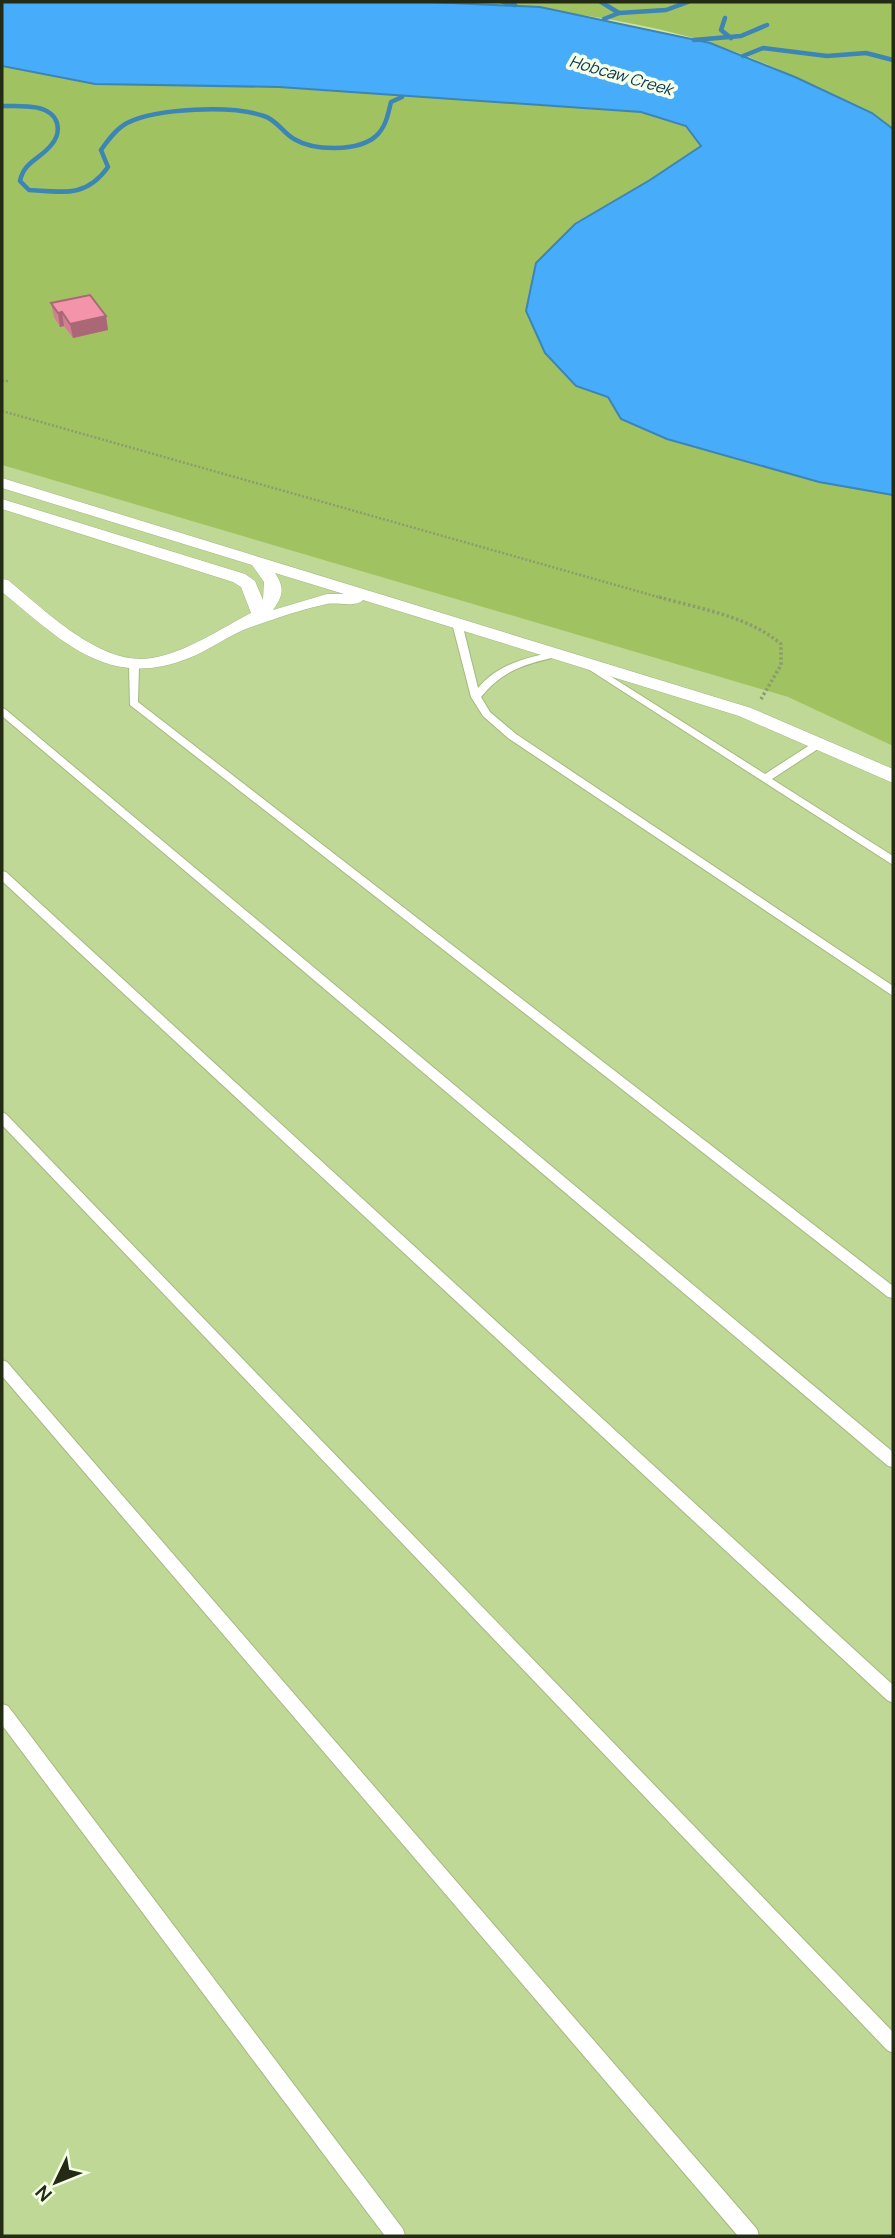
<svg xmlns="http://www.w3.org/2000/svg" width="895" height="2238" font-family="Manrope,sans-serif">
<rect width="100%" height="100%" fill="#cce3a7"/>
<path fill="#bfd895" d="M2,465L788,697L893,746V2236H2Z"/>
<g fill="#a1c260">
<path d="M430,2H893V129C869,110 842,99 814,86C781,70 745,54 710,43C622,16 521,5 430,2Z"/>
<path d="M2,66L95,84L279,87L641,112L686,126L701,145L650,180L574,224L536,263L576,386L608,397L622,419L667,439L819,482L893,495V746L788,697L2,465Z"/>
</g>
<path fill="#47acf9" stroke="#3c85b4" stroke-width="2" d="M2,2H430L540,7L710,43L795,77L872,113L893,129V495L819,482L667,439L621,419L608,397L576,386L545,353L526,311L536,263L575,224L650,180L701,146L686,126L641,112L279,87L95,84L2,66Z"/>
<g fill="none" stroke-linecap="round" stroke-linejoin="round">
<g stroke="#3c85b4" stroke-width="4.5">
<path d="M503,2L515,5"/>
<path d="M601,2L619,13L604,19"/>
<path d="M619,13L666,10L688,2"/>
<path d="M725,18L721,30L731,38"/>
<path d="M694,40L741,36L767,25"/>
<path d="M743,56L763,48L827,56L866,53L893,60"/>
<path d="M2,106C19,106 51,103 57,123C59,131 57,138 52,144C41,159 24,161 20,181L29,190C63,192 86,198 108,167L101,150C108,140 116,129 127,123C157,108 232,105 264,116C277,120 283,133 294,139C314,151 358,152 376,136C386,127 388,114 391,102L402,97"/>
</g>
<defs>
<g id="service">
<path d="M457,620L462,623L478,688C499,663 527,658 557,651L562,654L560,656C526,664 504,669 481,697L490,712L516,734L893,986V996L508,738L483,716L471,697L452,623Z"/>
<path d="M588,662L765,774L816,741H824V745L772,779L893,856V865L585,667V663Z"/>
<path d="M134,663L139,666L138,702L893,1286V1298L888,1297L130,705L129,666Z"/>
<path d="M2,708L5,709L893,1452V1467L888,1466L2,716Z"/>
<path d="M2,871L6,872L893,1685V1703L887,1700L2,881Z"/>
<path d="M2,1112L6,1114L893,2032V2053L887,2050L2,1125Z"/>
<path d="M2,1360L7,1362L757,2229L759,2236H738L2,1376Z"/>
<path d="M2,1704L8,1706L403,2229L405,2236H385L2,1725Z"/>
</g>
<path id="minor" d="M2,478L751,708L893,769V783L739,716L363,600C354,608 339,602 327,604C303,609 274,619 251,627C230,634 210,650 189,658C108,691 61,640 2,592V579L8,580C45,610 101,667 152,658C187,652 220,629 251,613L241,587L233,582L2,509V499L245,574L255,581L263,600L264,582L252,565L2,488ZM275,573L344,594H327L273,610C283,596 285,588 275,573Z"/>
</defs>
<use href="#service" stroke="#a4b97f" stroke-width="2"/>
<use href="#minor" stroke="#a4b97f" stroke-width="1"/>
<g stroke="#8b9c6f" stroke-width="2.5" stroke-dasharray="2 2" stroke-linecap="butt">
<path d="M2,380L7,381H2"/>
<path d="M2,411L665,599"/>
</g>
<path stroke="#8b9c6f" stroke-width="3.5" stroke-dasharray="2.5 2.5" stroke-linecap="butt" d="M659,597C700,609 748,616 781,644V665L761,699"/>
<use href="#service" fill="#fff" fill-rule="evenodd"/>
<use href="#minor" fill="#fff" fill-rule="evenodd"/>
</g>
<path fill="#d17f92" d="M51,303L106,316L108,330L73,338L64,326L60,327L54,317Z"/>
<g fill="#aa6877">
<path d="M62,312L64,326L60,327L58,313Z"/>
<path d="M106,316L108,330L73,338L70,324Z"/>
</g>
<path fill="#f394aa" stroke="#aa6877" stroke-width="2" d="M90,295L106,316L70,324L62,312L58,313L51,303Z"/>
<g text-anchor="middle" stroke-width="7" stroke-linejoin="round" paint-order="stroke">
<g font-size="16" font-style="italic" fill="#0a3553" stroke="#f5fee6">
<text transform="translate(621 75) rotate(16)" y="6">Hobcaw Creek</text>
</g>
</g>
<rect width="895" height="2238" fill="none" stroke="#232b14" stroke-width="7"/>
<g transform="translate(56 2182) rotate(227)" stroke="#f5fee6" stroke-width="5" paint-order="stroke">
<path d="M0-5L12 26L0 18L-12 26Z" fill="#232b14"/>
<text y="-10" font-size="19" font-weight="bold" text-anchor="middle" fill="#232b14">N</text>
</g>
</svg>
